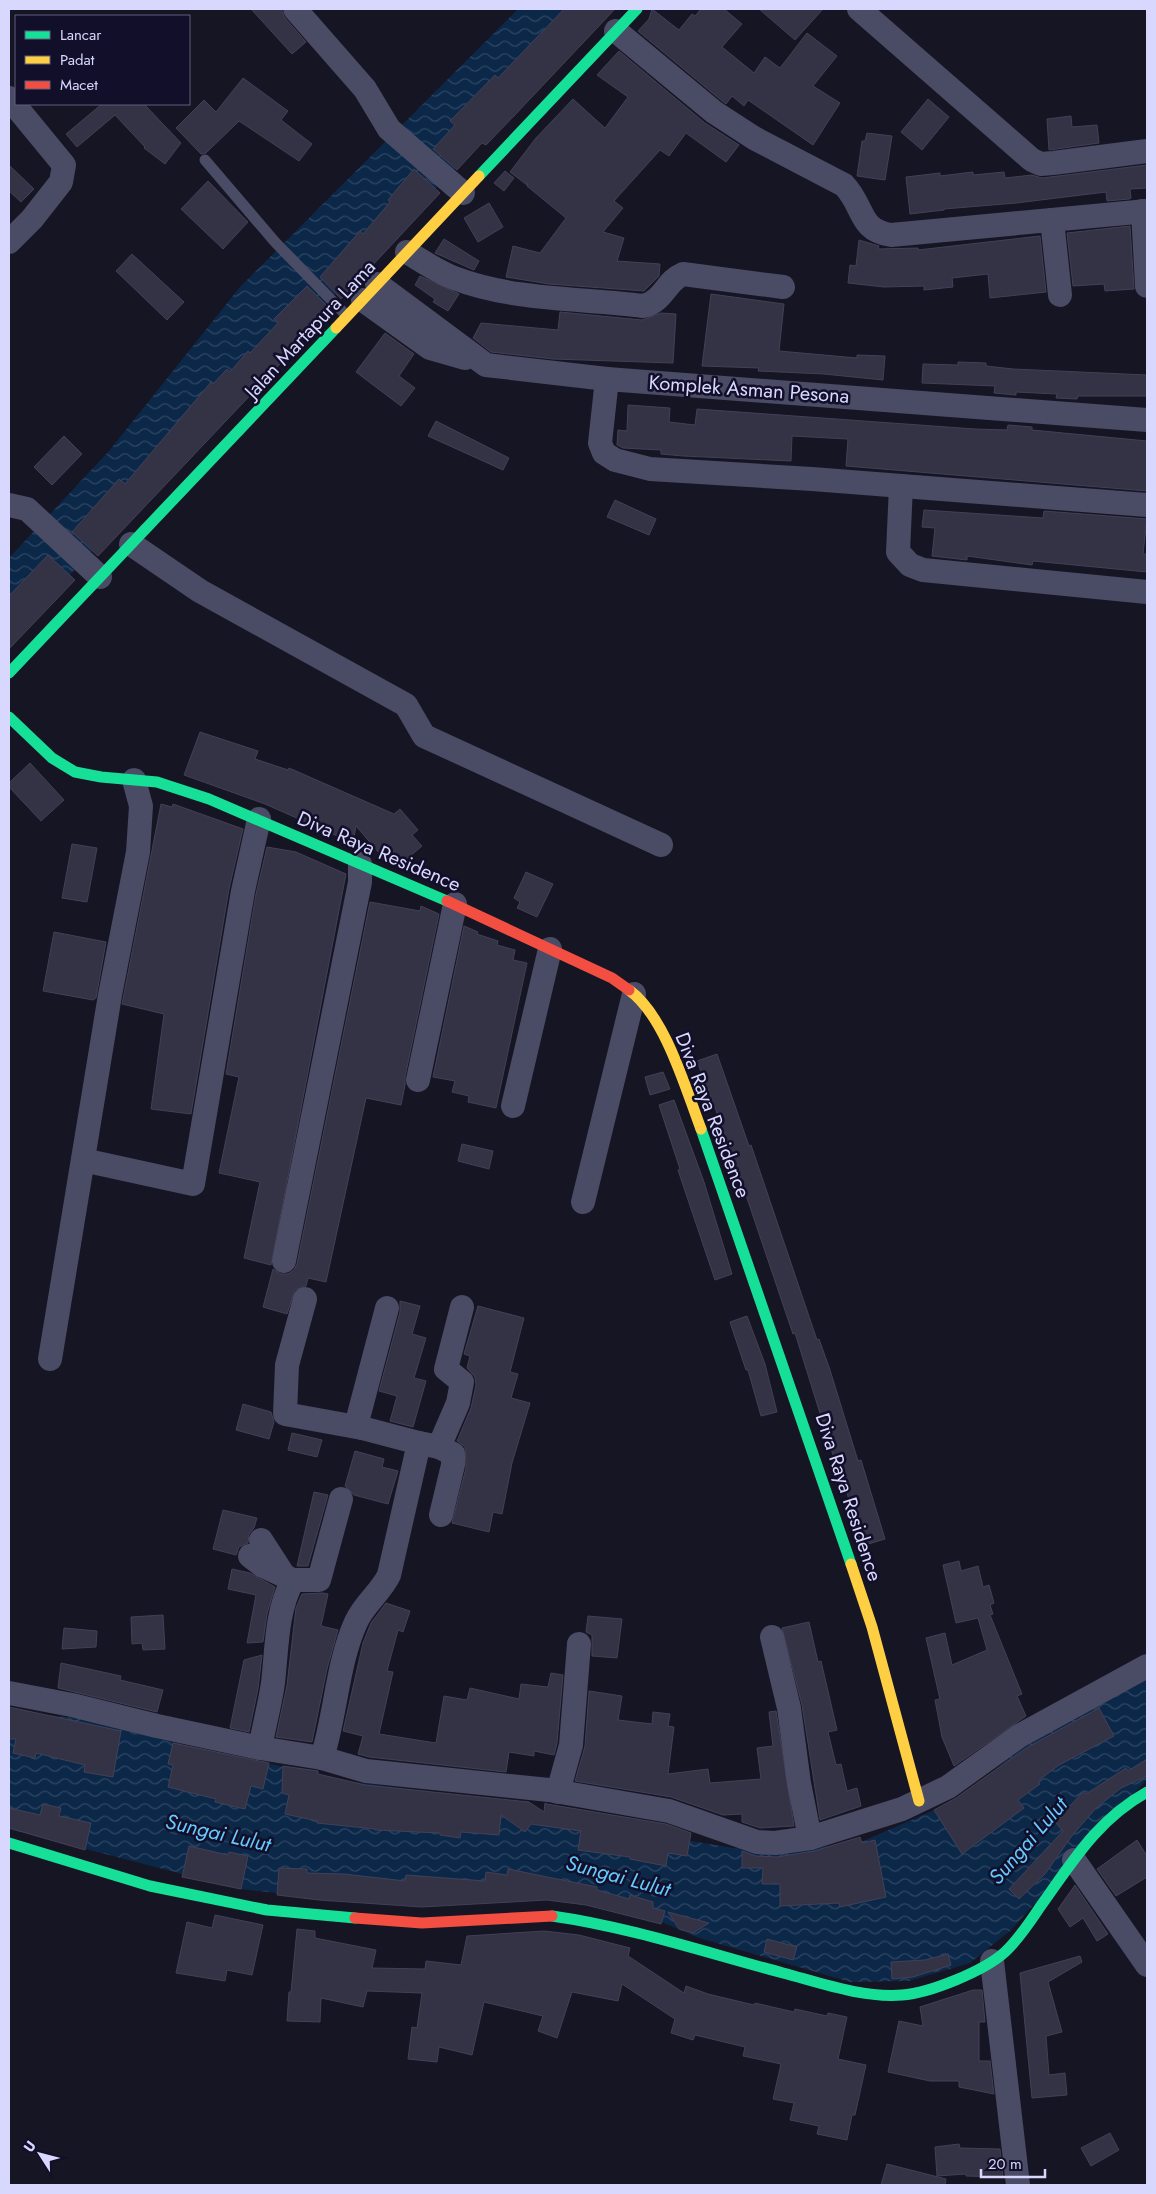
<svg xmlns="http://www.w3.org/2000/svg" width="1156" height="2194" font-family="Jost,sans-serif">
<defs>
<pattern id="water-waves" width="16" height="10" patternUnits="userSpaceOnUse" patternTransform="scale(1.25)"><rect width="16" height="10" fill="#0c2849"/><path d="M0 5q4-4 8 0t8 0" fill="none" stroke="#2f4664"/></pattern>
</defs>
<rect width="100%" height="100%" fill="#161523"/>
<g fill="url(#water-waves)">
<path d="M518,9H607L202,433L9,640V558L109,451L240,287Z"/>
<path d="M1147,1672V1779L1011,1930L970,1963L909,1981L850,1982L699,1938L629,1908L586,1896L350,1901L240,1889L9,1829V1711L75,1718L172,1742L352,1782L444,1793L584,1823L733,1848L852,1846L964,1797L1048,1724Z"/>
</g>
<g fill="#343345" stroke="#424057">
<path d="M251,9H281L285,18L306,42L292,54Z"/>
<path d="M564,9H615L513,117L486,145L482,143L457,170L433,149L455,125L450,121L495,75L498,78Z"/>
<path d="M652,9L679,30L692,14L695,16L701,9H724L742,24L722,47L754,73L765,57L780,68L807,33L837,56L813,86L840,103L813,145L748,100L744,106L732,96L726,104L722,101L638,31L649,19Z"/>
<path d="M759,9H823L795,40Z"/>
<path d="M619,51L705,123L739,145L726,162L686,133L669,156L660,150L614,201L623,208L603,232L624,238L617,261L660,264L659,276L644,291L549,284L506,277L513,246L540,253L566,218L527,186L528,183L527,185L510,172L536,138L573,99L605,128L628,97L597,75Z"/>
<path d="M243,78L288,111L281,120L312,144L299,161L239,121L206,153L201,154L176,128L204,100L216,112Z"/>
<path d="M928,99L949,117L922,150L901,132Z"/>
<path d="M102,104H144L181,143L165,164L144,148L145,147L115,115L77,147L66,134Z"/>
<path d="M1071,116L1072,127L1097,125L1099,143L1049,150L1047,119Z"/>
<path d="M867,133L892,136L885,180L857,176L862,141H865Z"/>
<path d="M9,165L34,189L21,202L9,191Z"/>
<path d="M1147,165V188L1130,189L1131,198L1129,199L1107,201L1106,192L1016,203L944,209V210L910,214L906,177L940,173V176L973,172V175L1004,172L1005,178L1032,175L1042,178Z"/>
<path d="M414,169L440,193L341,299L320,277L360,231L363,234L390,202L388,200Z"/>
<path d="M505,171L514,178L504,191L494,183Z"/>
<path d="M208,181L248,222L223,249L181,209Z"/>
<path d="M489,203L503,227L478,242L464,218Z"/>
<path d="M1130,226L1134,289L1105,291L1104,284L1073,286L1067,233Z"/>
<path d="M1040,236L1046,292L990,298L988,274L952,278L953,287L924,290V286L884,287L848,283L850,265L856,266L859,240L879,246L878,249L918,248V250Z"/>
<path d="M444,239L479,261L474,270L435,253Z"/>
<path d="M132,254L184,302L167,320L116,271Z"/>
<path d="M420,276L459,294L448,311L433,302L435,299L415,285Z"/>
<path d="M307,286L331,310L98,556L72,532L119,479L125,484L211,382L213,384L227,369L230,372L248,351L250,353L278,323L274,319Z"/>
<path d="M711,294L784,304L779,351L857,358V355L885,356L883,380L824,374L758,371L759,368L702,366Z"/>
<path d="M560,312L642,320L661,313L676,314L673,363L553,359L491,352L473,338L481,323L558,330Z"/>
<path d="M385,333L414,354L399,376L415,388L401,406L356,372Z"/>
<path d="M958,362L986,363V366L1013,369L1147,375V396H1078L1077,399L1056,398L1057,394L1016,392V395L994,393L995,386L922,383L923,364L958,365Z"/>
<path d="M628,405L670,408L669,422L695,425L697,409L975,429L1007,430L1008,425L1032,427V430L1147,441V491L846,466L848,439L792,436L791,461L683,456L661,454V450L623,448L617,445L618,430L627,431Z"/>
<path d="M436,421L509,458L503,470L428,436Z"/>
<path d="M64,436L82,454L52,485L34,467Z"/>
<path d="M615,500L656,519L649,535L607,517Z"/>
<path d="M924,510L1043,518L1044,511L1147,519L1143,554H1147V572L1033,561L1032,565L967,556V560L932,556L935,528L922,527Z"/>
<path d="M48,555L75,580L9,649V596Z"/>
<path d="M200,732L258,751L255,759L288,770L289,768L394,814L400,809L418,830L412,835L422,846L401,864L388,856L380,854L356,826L353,843L265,804L184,775Z"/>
<path d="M30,763L64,800L41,821L9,787V783Z"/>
<path d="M161,804L172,807L173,804L243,829L229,889L191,1114L151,1109L164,1014L122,1004Z"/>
<path d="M72,844L97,848L87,902L62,898Z"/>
<path d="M267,847L296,852L346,874L271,1265L244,1258L260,1182L219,1173L239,1077L226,1074L256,894Z"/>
<path d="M526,872L553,884L537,917L517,908L520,902L514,898Z"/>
<path d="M370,902L420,911L421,906L439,914L405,1077V1085L401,1105L366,1098L326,1282L308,1278L306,1286L295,1290L287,1314L263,1307L273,1269L281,1274H288L294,1270L297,1264Z"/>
<path d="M464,926L478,932L477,934L498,941L497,945L515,950L513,960L527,963L496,1108L468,1102L469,1096L452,1092L455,1081L433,1077Z"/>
<path d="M54,932L106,942L96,998L93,1000L43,991Z"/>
<path d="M717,1054L749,1146L751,1145L817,1340L819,1339L830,1370L858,1461L861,1460L885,1539L862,1546L836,1454L833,1455L795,1333L793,1334L727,1139L697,1061Z"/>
<path d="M663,1072L670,1089L650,1095L645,1077Z"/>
<path d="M674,1100L704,1182L732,1274L715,1280L678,1170L680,1169L659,1105Z"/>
<path d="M462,1144L493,1151L489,1169L458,1161Z"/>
<path d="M400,1301L420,1306L412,1334L426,1338L414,1378L426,1381L413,1427L390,1421L397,1396L379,1391L400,1312Z"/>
<path d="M478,1306L524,1318L510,1372L518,1374L511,1398L530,1403L512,1463L502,1514L493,1512L489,1532L452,1523L466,1468L465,1447L457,1441L471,1408L476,1385L475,1377L467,1368L470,1356L464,1354Z"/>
<path d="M747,1316L765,1364L777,1412L761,1416L748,1370H746L730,1322Z"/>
<path d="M243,1404L271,1412L274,1422L269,1439L236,1430Z"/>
<path d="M292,1433L322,1440L317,1457L288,1450Z"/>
<path d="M355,1451L384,1459L382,1467L398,1471L388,1504L354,1495L345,1486Z"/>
<path d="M314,1492L328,1495L308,1566H297Z"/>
<path d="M223,1510L257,1518L254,1528L249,1534L248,1543L239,1547L236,1555L213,1549Z"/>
<path d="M959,1561L961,1571L978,1566L983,1587L989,1585L994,1603L990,1605L993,1614L990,1615L1022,1694L1017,1696L1026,1716L954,1766L942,1737L935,1700L940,1699L926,1638L945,1633L952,1665L987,1650L978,1618L956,1623L943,1565Z"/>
<path d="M232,1569L250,1573L275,1587L267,1614L263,1642L247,1643L256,1595L228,1589Z"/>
<path d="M322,1593L328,1594L321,1626L338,1630L327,1669L312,1742L276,1737L287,1685L296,1608L302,1594Z"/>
<path d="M386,1603L410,1611L403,1632L398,1630L387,1671L393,1672L379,1734L436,1743L444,1696L467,1700L470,1688L519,1699L521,1684L548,1687L551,1673L563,1675L557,1743L554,1755L534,1751V1756L509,1752L506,1772L369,1757L358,1754L363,1736L343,1731L363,1643L371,1623Z"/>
<path d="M163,1615L165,1649L143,1650L142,1643L132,1644L131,1617Z"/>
<path d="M588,1616L622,1619L617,1658L592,1656V1635L586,1632Z"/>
<path d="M809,1622L818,1662L821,1661L837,1730L828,1732L836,1765L841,1764L847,1791L857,1788L861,1806L820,1820L802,1705L782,1628Z"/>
<path d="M64,1628L97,1631L96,1647L62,1649Z"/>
<path d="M262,1655L258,1689L249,1732L230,1728L244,1660Z"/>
<path d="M61,1663L121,1676L120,1680L163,1690L157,1712L58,1688Z"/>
<path d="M589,1691L622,1696L618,1720L652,1724L653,1712L670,1714L668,1726L674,1727L668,1774L708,1769L710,1783L761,1779L757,1748L773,1746L769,1712L776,1711L794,1826L760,1828L742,1822V1814L723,1815L671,1797L575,1781L585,1746Z"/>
<path d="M9,1707L121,1731L113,1777L84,1772L85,1765L36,1753L35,1758L13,1753L16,1739H9Z"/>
<path d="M1099,1708L1114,1736L1059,1765L1038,1781L1040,1784L1018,1800L1024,1808L962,1854L934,1810L956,1798L1026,1748Z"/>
<path d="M173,1743L269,1763L263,1789L251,1786L245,1809L215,1802L216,1799L168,1787L173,1765L168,1764Z"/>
<path d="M1147,1759V1776L1121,1788L1096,1808L1071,1837L1045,1874L1019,1899L1009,1889L1063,1831L1055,1822L1084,1791L1086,1794L1126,1768L1128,1771Z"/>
<path d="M283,1766L318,1771V1774L365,1785L529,1802L544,1812L545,1803L547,1804L666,1824L691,1833L687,1856L668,1853L666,1866L630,1859V1857L578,1850L581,1831L531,1824L525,1832L501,1815L499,1835L461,1832L460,1838L440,1835V1833L375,1830V1829L317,1823V1821L285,1814L289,1795L282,1793Z"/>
<path d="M43,1804L61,1808L59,1816L91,1823L85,1850L9,1828V1808L40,1815Z"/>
<path d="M860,1837L862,1843L875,1840L886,1897L840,1907L839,1903L780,1906V1884H762L763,1868H742V1851L756,1856L777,1857L814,1851Z"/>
<path d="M1137,1840L1147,1856V1877L1116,1896L1097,1869Z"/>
<path d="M189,1846L228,1855L229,1852L248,1856L241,1889L182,1877Z"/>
<path d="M279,1868L307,1869V1873L344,1874L405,1881L406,1875L485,1881L486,1872L507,1875L508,1869L597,1887V1890L629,1899L630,1895L653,1902V1908L665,1911L661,1924L586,1905L547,1900L422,1907L319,1900L277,1895Z"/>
<path d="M1075,1885L1108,1934L1097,1941L1083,1918L1070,1927L1058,1909Z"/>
<path d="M668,1912L709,1923L693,1933L679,1929Z"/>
<path d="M215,1915L263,1925L252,1975L227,1970L225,1981L176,1973L187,1922L212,1928Z"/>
<path d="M297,1929L315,1931V1938L376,1950L372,1968L425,1969L426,1961L461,1965L467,1936L544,1931L579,1935L630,1948L628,1956L684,1993L686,1986L708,1994L754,2005L755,2003L794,2012L795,2009L827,2016L828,2013L847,2017L838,2059L866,2065L855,2115H852L847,2140L817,2134L819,2126L790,2120L794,2103L773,2099L781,2064L743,2056L745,2047L695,2035L693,2040L671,2033L675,2019L622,1984L618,2001L572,1992L557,2038L538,2031L543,2016L484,2002L472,2055L439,2047L437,2062L408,2059L412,2027L417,2028L422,1993L367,1991L363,2007L321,1998L320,2022L287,2021L289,1992H291Z"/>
<path d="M767,1939L797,1947L793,1960L764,1952Z"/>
<path d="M948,1954L951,1965L913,1977L892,1979L891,1962L925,1960Z"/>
<path d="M1080,1956L1082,1962L1048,1982L1062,2032L1046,2036L1049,2075L1065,2073L1067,2095L1032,2098L1020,1973Z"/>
<path d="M973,1990H982L985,2022H979V2061H990L994,2094L959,2087V2081H930L888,2072L899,2021L923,2026L920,2007Z"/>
<path d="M1110,2133L1119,2150L1091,2166L1081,2148Z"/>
<path d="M959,2144L960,2148L1000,2149L1003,2177L966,2176V2174L937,2176L935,2147Z"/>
<path d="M887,2164L946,2179L945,2185H881Z"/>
</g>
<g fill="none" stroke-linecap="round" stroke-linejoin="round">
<path stroke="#4a4b64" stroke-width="11" d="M205,160L275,242L347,316"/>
<g stroke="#4a4b64" stroke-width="24">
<path d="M295,9L365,89L389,129L463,193"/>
<path d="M859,9L1032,160L1041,164L1053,163L1147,151"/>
<path d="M616,31L714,112L754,138L844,185C865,207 858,230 891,235L1147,211"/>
<path d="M9,98L64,165L61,182L32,219L9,242"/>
<path d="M1143,211L1147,286"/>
<path d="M1052,220L1060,295"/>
<path d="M407,252C422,261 438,272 454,278C515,301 580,298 643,306C663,302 666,281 683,274L783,287"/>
<path d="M377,284L486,365L607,379L1147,420"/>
<path d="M363,300L430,348L465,358"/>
<path d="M607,379L600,443L604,453L615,460L650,469L812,479L1147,505"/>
<path d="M901,486L898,552L910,565L923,570L1147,592"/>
<path d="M9,505L27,509L100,577"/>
<path d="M131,544L200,591L406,705L424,736L661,845"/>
<path d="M418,1080L455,904"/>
<path d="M513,1106L550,949"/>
<path d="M83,1160L193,1184L243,891L259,819"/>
<path d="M583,1202L634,994"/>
<path d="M284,1261L360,882V864"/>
<path d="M305,1299L287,1365L285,1414L362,1428"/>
<path d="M50,1359L110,995L138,852L141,806L134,780"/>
<path d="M419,1443L439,1447L458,1403L462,1382L446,1369L462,1307"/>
<path d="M439,1447L453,1454V1465L441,1515"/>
<path d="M261,1540L283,1574"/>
<path d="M250,1556L263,1566L293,1580"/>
<path d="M772,1637L789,1708L799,1783L810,1838"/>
<path d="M9,1693L72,1705L157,1726L260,1748L322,1758L366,1771L549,1790L669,1811L757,1842L775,1843L810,1838L902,1809L948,1787L1019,1736L1147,1666"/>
<path d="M260,1748C264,1726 270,1704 273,1683C277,1648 276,1611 293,1580H319L341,1499"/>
<path d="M322,1758C336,1714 337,1664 356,1622C364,1604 381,1592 389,1575L419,1443L362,1428L357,1422L387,1308"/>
<path d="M558,1792L571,1745L579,1644"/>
<path d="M1074,1860L1147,1965"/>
<path d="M992,1961L1018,2185"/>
</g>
<g stroke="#16e098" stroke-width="11">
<path d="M479,176L637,9"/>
<path d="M9,673L336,328"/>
<path d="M9,717L52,758L75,772L101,777L157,782L209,799L447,901"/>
<path d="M701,1129L851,1564"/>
<path d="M9,1843L150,1886L267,1910L355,1918"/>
<path d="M552,1916C630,1927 707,1953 783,1973C821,1983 862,1998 902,1995C930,1993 984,1971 1005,1952C1019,1939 1030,1922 1040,1907C1073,1861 1097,1820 1147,1792"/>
</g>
<g stroke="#ffcf43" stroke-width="11">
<path d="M336,328L479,176"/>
<path d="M629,990C665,1016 685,1087 701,1129"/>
<path d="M851,1564L872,1627L919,1801"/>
</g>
<g stroke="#f24e42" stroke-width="11">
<path d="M447,901L612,978L629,990"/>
<path d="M355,1918L422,1923L552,1916"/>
</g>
</g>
<g text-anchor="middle" stroke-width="5" stroke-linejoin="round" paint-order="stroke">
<g font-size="20" fill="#d8d8ff" stroke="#110f29">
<text transform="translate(310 329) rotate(-47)" y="7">Jalan Martapura Lama</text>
<text transform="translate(749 389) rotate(4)" y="7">Komplek Asman Pesona</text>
<text transform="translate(379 851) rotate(23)" y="7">Diva Raya Residence</text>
<text transform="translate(713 1115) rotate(69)" y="7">Diva Raya Residence</text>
<text transform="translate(849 1497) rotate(72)" y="7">Diva Raya Residence</text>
</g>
<g font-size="21" font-style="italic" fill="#66c9ff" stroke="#110f29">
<text transform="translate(218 1833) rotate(13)" y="7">Sungai Lulut</text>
<text transform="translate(1028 1841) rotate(-49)" y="7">Sungai Lulut</text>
<text transform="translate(618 1876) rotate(15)" y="7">Sungai Lulut</text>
</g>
</g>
<rect width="1156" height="2194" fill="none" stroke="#d8d8ff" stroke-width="20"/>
<rect x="15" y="15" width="175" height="90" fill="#110f29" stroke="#615f7f"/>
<rect x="25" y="31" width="25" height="8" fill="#16e098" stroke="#615f7f"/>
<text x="60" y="40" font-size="15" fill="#d8d8ff">Lancar</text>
<rect x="25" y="56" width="25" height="8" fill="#ffcf43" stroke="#615f7f"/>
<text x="60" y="65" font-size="15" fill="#d8d8ff">Padat</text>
<rect x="25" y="81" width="25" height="8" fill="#f24e42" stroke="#615f7f"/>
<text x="60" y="90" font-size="15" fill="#d8d8ff">Macet</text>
<g transform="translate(40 2154) rotate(306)" stroke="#110f29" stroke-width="4" paint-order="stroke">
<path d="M0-4L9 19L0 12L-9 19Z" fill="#d8d8ff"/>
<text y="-8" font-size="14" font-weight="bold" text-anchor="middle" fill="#d8d8ff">U</text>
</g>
<path d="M981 2169v8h64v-8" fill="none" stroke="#d8d8ff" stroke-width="2.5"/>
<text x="988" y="2169" font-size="15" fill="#d8d8ff" stroke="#110f29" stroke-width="4" paint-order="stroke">20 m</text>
</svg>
